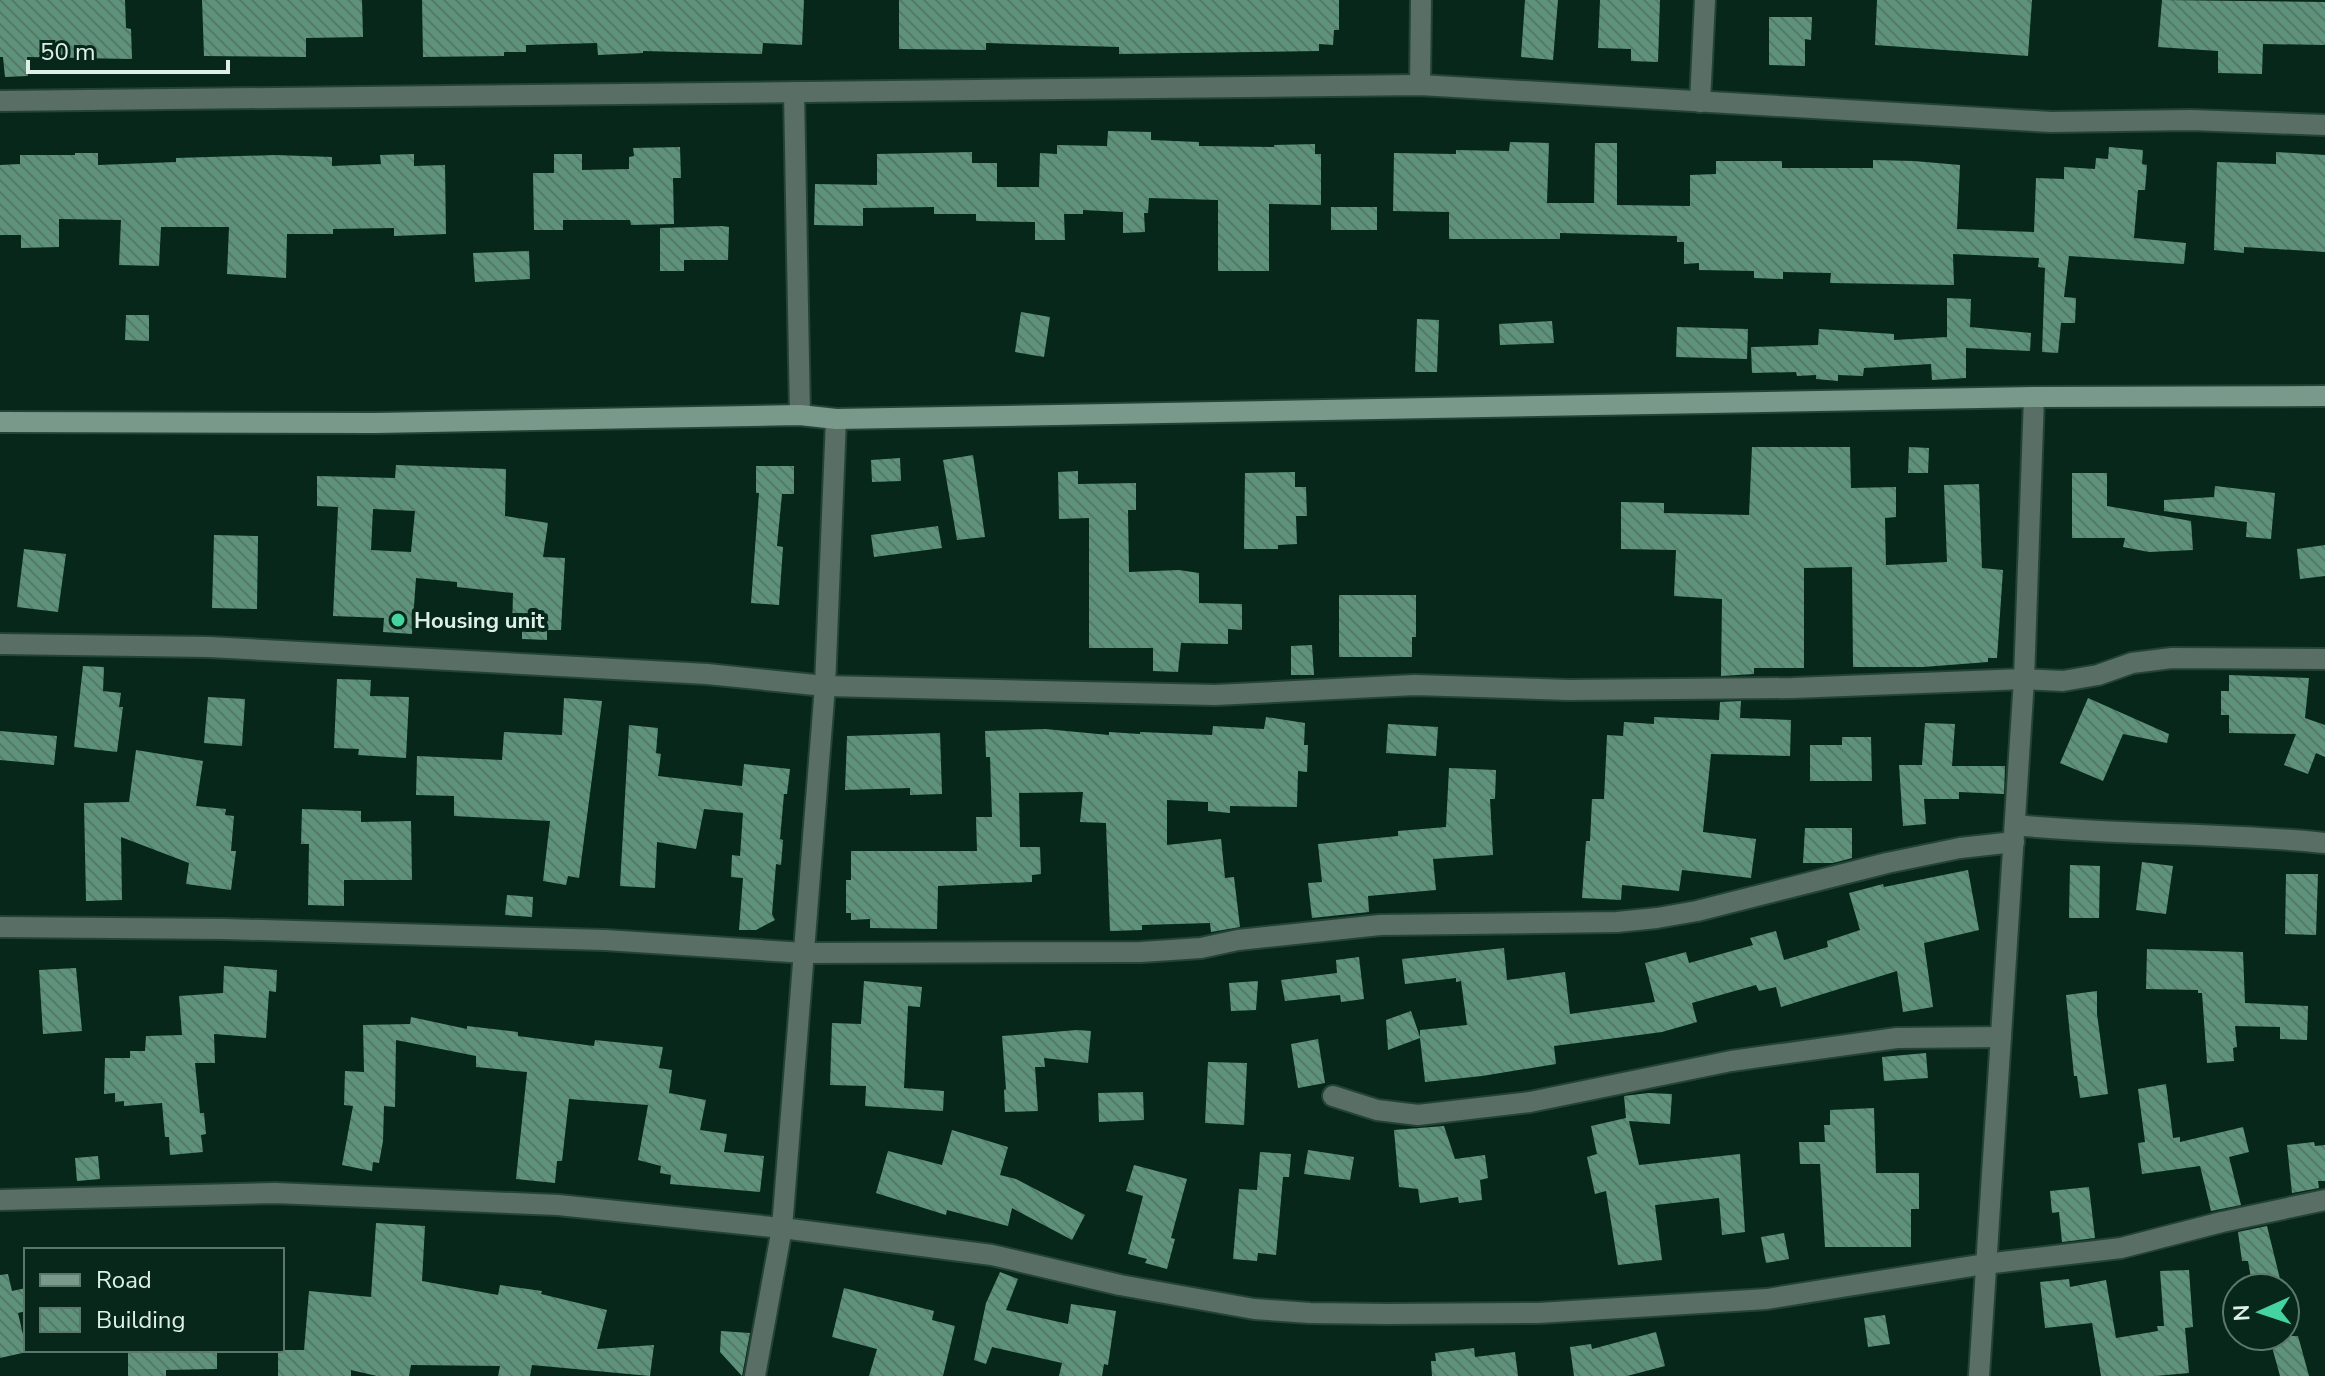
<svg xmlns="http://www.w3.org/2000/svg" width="2325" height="1376" font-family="'Nunito Sans',sans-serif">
<defs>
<pattern id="building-back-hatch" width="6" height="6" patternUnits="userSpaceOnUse" patternTransform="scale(2)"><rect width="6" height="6" fill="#5f927b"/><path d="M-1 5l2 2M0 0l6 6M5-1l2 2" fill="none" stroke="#557868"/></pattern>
</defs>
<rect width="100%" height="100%" fill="#06271a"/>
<g fill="url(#building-back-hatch)" fill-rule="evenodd">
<path d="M0,0H125L126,28L131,29L132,59L27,57L28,76L5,77L3,57H0Z"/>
<path d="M202,0H362L363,37L306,38V57L204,56Z"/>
<path d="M422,0H804L802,45L763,43L762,54L643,51V53L598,55L597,43L526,45V52H504V56L423,57Z"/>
<path d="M899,0H1339V30H1334L1333,45L1319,44V51L1119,54V47L986,43V50L899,49Z"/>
<path d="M1525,0H1558L1553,60L1521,57Z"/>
<path d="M1600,0H1660L1658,62L1631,61V49L1598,48Z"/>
<path d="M1877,0H2032L2028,56L1875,45Z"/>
<path d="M2162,0L2325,2V45L2263,44L2262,74L2218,73V51L2158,47Z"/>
<path d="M1769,17H1812L1811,40L1805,39V66L1769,65Z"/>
<path d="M1108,131L1151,132V140L1199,142V146L1274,147V145L1315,144V154H1321V205L1269,204V271H1218V200L1149,198L1148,213H1144L1145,232L1123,233V212L1083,210V214H1064L1065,240H1035V222L976,221V214H934V207L863,208V226L814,225L815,184L877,185V154L972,152V163H997V187H1039L1040,153L1057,154V145L1107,146Z"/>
<path d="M1510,142L1549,143L1547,203H1594L1595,143H1617V205L1690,206V175L1716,174V161H1782V168H1873V160L1914,161L1960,165L1957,229L2034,232L2036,178L2064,179V167L2095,169L2096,158L2108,159L2109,147L2143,150L2142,164L2147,165L2145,190H2138L2134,238L2186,243L2184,264L2069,256L2064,297L2076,298L2075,323H2061L2058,353L2042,352L2045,268L2038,267L2039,258L1953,254L1954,285L1830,283L1831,273L1783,272V279L1754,278V271L1699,270V263L1684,264V242H1677V236L1560,233V239H1449V212L1393,211L1394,153L1456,154V150L1509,151Z"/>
<path d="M680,147L681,178H673L674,224L631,225L630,220H563V230H534L533,173H554V154H582V170L629,169V157L634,156L633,148Z"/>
<path d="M2276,152L2325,155V252L2244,247V253L2214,250L2217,162L2276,164Z"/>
<path d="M75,153H98V165L176,162V158L275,155L332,157V166L381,164L380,155L414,154V166L445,165L446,234L394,236V228L333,229V234H287L286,278L227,274L229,227H161L159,266L119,265L121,220L59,219V247L21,248V235H0V165L20,164V155H75Z"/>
<rect x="1331" y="207" width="46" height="23"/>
<path d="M722,226L729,227L728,260H684V271H660V228Z"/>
<path d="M529,251L530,279L475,282L473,253Z"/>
<path d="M1947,298L1971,299L1970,327L2031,333L2030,351L1966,348V378L1932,380L1931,364L1864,368L1863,376L1838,375V381L1816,379V375L1797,376L1796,372L1752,373L1751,347L1818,345L1819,329L1894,334V340L1947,337Z"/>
<path d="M1021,312L1050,317L1044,357L1015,352Z"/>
<path d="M126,315H149V341L125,340Z"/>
<path d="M1417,319L1439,320L1437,372H1415Z"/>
<path d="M1552,321L1554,343L1500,345L1499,324Z"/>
<path d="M1677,327L1748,329L1747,359L1676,357Z"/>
<path d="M1752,447H1850L1851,488L1896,487V517L1885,518L1886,565L1947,562L1944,485L1979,484L1982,568L2003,570L1997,658H1988V662L1923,667H1853L1852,567L1804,568V668H1754V674L1721,676L1722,599L1674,596L1676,550L1621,549V502L1664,503V513L1749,515Z"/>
<path d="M1909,447L1929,448L1928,473H1908Z"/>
<path d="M973,455L985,537L957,540L943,460Z"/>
<path d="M900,458L901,481L872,482L871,460Z"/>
<path d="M396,465L506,469L505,516L548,523L543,557L565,558L561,630H547V640L522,639V629H512L513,593L457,587V582L416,578L412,634L383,632L384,618L333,616L338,507L317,506V476L395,478ZM373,509L415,511L411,552L371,550Z"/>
<path d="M756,466H794V494H782L777,546L783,547L779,605L751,603L759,493H756Z"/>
<path d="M1078,471V484L1136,483V510H1128L1129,572L1179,570L1199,573V603L1242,604V630L1228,629V644L1181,643L1178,672L1153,671V648H1089V518L1059,519L1058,472Z"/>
<path d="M1295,472V487H1306L1307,516H1296L1297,544L1278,545V549H1244L1245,473Z"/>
<path d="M2072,473H2107V506L2191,521L2193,550L2149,552L2123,547L2125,538H2072Z"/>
<path d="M2215,486L2275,493L2271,539L2246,537L2247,522L2164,511V500L2214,497Z"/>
<path d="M938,526L942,548L874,557L871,535Z"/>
<path d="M214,535L258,536L257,609L212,608Z"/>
<path d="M2325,545V576L2300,579L2297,549Z"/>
<path d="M24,549L66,554L58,612L17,607Z"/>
<path d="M1339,595H1416V637H1412V657H1339Z"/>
<path d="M1312,645L1314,675H1291V646Z"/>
<path d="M83,666L104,667L103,691L121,693L119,707H123L117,752L74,747Z"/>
<path d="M2229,675L2309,678L2305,718L2325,725V757L2316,753L2308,774L2284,765L2296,734L2229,733V715H2221V691H2229Z"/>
<path d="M337,679L371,680L370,696L409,697L406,758L358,755L359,749L334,748Z"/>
<path d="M208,697L245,699L242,746L204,743Z"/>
<path d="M564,698L602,701L579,878L568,876L566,885L543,881L550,821L454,816V796L416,795L417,756L502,760L504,732L562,735Z"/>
<path d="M2088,698L2169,734L2167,743L2123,734L2103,781L2060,763Z"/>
<path d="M1741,701L1740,718L1791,720L1790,756L1711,754L1703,832L1756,839L1751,878L1682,870L1679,891L1622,885L1621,900L1582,898L1586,841H1590L1592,799H1604L1607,735L1623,736L1624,722L1654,724V717L1719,720L1720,702Z"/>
<path d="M1266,717L1305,723L1304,745H1308L1307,772L1298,771L1297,807L1230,806V813L1208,811V802L1167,800V845L1221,839L1225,878L1234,877L1240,927L1211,932L1210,923L1142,925V930L1110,931L1106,823L1080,822L1083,792L1019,793L1020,847H1040L1041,874L1032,875V882L938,886L937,929L870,928V919L851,920V913H846V880H851V851H977L976,817H992L990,757H986L985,731L1045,729L1109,735V732L1140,734V732L1212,735L1213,726L1264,729Z"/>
<path d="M1925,723L1955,724L1952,766H2005L2004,794L1959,792V799H1924L1926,824L1903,826L1899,765H1922Z"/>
<path d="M1388,724L1438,727L1436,756L1386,753Z"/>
<path d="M629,725L658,728L656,753L661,754L658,776L742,786L744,764L790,769L787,794H784L780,839L783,840L781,865L776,864L772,914L775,920L756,930H739L743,878L731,877L732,855L740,856L743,813L704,809L696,849L657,842L655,888L620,886Z"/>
<path d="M0,731L57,736L54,765L0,760Z"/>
<path d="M940,733L942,794L910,795V788L845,790L847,736Z"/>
<path d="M1842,737H1871L1872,781H1810V745H1842Z"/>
<path d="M136,750L203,761L196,806L226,809L225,815L234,816L231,851H236L231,890L186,884L189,863L121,837L122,900L86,901L84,803L129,802Z"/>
<path d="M1449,768L1496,770L1495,799H1490L1493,855L1433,859L1436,890L1368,896L1369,912L1312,918L1308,883L1322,882L1318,844L1398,836V831L1446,827Z"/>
<path d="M302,809L361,811V822L411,821L412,880H344V906L308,905L309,844H301Z"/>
<path d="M1805,828H1852V858L1833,863H1803Z"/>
<path d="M2142,862L2173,866L2166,914L2136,910Z"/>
<path d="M2070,865L2100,866L2099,918H2069Z"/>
<path d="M1968,870L1979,930L1924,943L1933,1007L1903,1012L1897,971L1781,1007L1776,987L1759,991L1756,985L1692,1003L1697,1022L1662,1032L1554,1046L1556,1064L1482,1076L1425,1082L1420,1038L1388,1050L1386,1020L1411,1011L1420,1037V1030L1467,1025L1461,981L1456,982V978L1405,984L1402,959L1504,948L1507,980L1565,972L1570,1014L1655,1002L1645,963L1686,952L1689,963L1753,945L1750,938L1776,931L1784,960L1828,947L1827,941L1860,930L1849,893L1883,884L1884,887Z"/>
<path d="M2286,874H2318L2316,935L2285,934Z"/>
<path d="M507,895L533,897L532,917L505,915Z"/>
<path d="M2147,949L2243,952L2245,1003L2308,1006L2307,1040L2280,1039V1027L2235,1026L2237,1047L2233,1048L2234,1061L2207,1063L2202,993H2198V990L2146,989Z"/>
<path d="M1359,957L1364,999L1341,1002L1340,995L1285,1001L1281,980L1337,973L1336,960Z"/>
<path d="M224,966L277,970L276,992L269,991L266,1038L214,1034L215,1063H195L200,1113H204L206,1134L201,1135L203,1152L170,1155L169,1137H165L162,1103L124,1106V1101L115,1102V1093L104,1094L105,1058H130V1051H145L146,1036L182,1035L179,996L223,993Z"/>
<path d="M76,968L82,1031L43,1034L39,970Z"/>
<path d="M864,981L922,987L920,1007L908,1006L904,1088L944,1091L943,1111L865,1106L866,1086L830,1085L832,1023L861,1024Z"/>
<path d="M1258,981L1256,1010L1231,1011L1229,983Z"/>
<path d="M2097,991V1014L2108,1094L2080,1098L2077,1076H2074L2066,995Z"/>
<path d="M411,1017L467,1029V1026L518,1032V1036L594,1046L595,1040L663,1047L659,1068L672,1070L669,1093L706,1100L700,1130L727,1134L724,1152L764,1156L760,1192L670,1184L671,1175L660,1173L661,1166L638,1160L648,1105L569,1099L562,1161H557L555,1183L516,1179L527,1072L476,1067V1056L396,1040L395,1107L384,1106L383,1141L379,1163L373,1162L372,1171L342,1165L353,1106L344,1105L345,1071L364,1072L363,1025L410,1024Z"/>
<path d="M1077,1030L1091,1031L1088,1063L1044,1058L1045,1067H1035L1038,1111L1005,1112L1004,1090L1006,1089L1002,1036Z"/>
<path d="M1318,1039L1325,1083L1298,1088L1291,1044Z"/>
<path d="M1926,1053L1928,1078L1884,1081L1882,1057Z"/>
<path d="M1208,1062L1247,1063L1244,1125L1205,1123Z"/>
<path d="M2166,1084L2173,1138L2180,1137V1142L2243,1127L2249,1152L2229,1157L2241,1205L2211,1211L2200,1166L2142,1174L2138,1143L2145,1142L2138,1089Z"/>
<path d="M1143,1092L1144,1120L1099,1122L1098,1093Z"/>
<path d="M1648,1093L1672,1094L1670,1124L1629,1121L1639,1165L1740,1154L1745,1232L1722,1235L1719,1198L1655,1205L1662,1260L1618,1265L1606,1191L1595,1194L1587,1157L1597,1154L1591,1126L1626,1118L1624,1096Z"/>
<path d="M1874,1108L1876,1173H1919V1209H1911V1247H1825L1820,1164H1800L1799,1142H1825L1824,1125H1830V1110Z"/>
<path d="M1444,1126L1455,1159L1485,1155L1488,1178L1480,1180L1482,1200L1459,1203L1458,1197L1420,1203L1418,1189L1399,1187L1394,1130Z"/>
<path d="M952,1130L1008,1147L1000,1175L1016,1179L1085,1215L1072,1240L1012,1208L1008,1226L947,1210L946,1215L876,1193L888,1151L942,1165Z"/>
<path d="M2314,1142L2315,1146L2325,1145V1181H2318L2319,1188L2292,1193L2287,1145Z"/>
<path d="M1308,1150L1354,1157L1350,1180L1304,1174Z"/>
<path d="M1260,1152L1291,1154L1289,1177H1283L1276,1255L1258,1253L1257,1261L1233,1259L1239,1189L1257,1190Z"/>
<path d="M98,1156L100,1179L77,1181L75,1158Z"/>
<path d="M1134,1165L1187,1179L1171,1238L1175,1239L1167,1269L1145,1263L1147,1259L1128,1254L1143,1196L1126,1191Z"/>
<path d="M2089,1187L2095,1238L2062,1242L2059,1212L2052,1213L2050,1191Z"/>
<path d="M376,1223L425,1226L422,1281L498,1295L500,1285L542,1291L541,1294L607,1310L597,1349L654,1345L650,1376L532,1365L530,1376H498L500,1366L411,1365L409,1376H377L351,1370V1376H278V1350H304L309,1291L371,1297Z"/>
<path d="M2267,1226L2280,1279L2252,1283L2248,1261H2242L2238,1232Z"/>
<path d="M1784,1233L1789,1259L1766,1263L1761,1237Z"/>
<path d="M2189,1270L2193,1327L2185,1328L2189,1373L2155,1376H2101L2092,1323L2045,1328L2040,1282L2069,1279L2070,1287L2106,1280L2116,1338L2158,1331L2157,1326H2164L2160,1271Z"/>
<path d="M1000,1272L1018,1279L1006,1310L1068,1324L1071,1304L1116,1311L1108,1365L1104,1364L1102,1376H1059L1062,1363L992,1347L986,1364L974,1360L986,1303Z"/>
<path d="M8,1274L12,1291L26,1288V1311L18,1313L27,1352L0,1358V1275Z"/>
<path d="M844,1288L934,1311L932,1320L955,1326L943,1376H869L877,1349L832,1337Z"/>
<path d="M1885,1315L1890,1344L1868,1347L1864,1318Z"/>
<path d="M721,1331L750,1333L742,1376L720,1352Z"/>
<path d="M1656,1332L1665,1366L1627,1376H1574L1570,1347L1591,1344L1592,1349Z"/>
<path d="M2269,1336H2298L2309,1376H2280Z"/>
<path d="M1474,1348L1475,1357L1515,1352L1518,1376H1432L1431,1361H1436L1435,1353Z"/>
<path d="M128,1350H217V1369L166,1370V1376H128Z"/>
</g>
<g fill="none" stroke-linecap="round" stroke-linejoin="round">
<defs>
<g id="street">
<path d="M1420,85L1421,0"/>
<path d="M794,92L800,415"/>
<path d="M0,101L1420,85L2051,122L2191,120L2325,125"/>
<path d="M1700,102L1705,0"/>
<path d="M0,644L209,647L707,674L825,686L1215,695L1415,685L1569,690L1793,688L2024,679L2063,681L2098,675L2132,663L2172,658L2325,659"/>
<path d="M2015,825C2118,836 2222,832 2325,843"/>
<path d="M0,927L224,929L605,940L805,953L1141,952L1201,948L1238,940L1380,925L1617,922L1657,918L1697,911L1887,863L1960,848L2014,842"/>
<path d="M1333,1096L1377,1110L1418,1115L1530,1102L1731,1061L1897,1038L2001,1037"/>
<path d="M0,1200L275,1193L558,1205L782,1228L992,1255L1120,1285L1254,1309L1310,1313L1387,1314L1538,1313L1767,1299L1985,1264L2121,1248L2222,1222L2325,1200"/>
<path d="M755,1376L782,1228L825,686L836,419"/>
<path d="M1979,1376L2024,679L2034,397"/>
</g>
<path id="secondary" d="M0,422L375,423L800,415L836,419L2034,397L2325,396"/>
</defs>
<use href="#street" stroke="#244337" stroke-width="24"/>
<use href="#secondary" stroke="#244337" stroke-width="24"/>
<use href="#street" stroke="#596e64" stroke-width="20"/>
<use href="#secondary" stroke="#799a8a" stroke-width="20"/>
</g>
<circle fill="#45d49f" stroke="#06271a" stroke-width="3" cx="398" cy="620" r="8"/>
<g text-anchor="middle" stroke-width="8" stroke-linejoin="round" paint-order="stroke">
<g font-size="22" font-weight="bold" fill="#ddefe6" stroke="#06271a" text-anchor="start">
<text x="414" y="628">Housing unit</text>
</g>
</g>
<rect x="24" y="1248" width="260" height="104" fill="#06271a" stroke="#5c776c" stroke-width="2"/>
<rect x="40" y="1274" width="40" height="12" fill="#799a8a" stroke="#5c776c" stroke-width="2"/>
<text x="96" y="1288" font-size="24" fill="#ddefe6">Road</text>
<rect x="40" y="1308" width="40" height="24" fill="url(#building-back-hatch)" stroke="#5c776c" stroke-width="2"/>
<text x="96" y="1328" font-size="24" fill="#ddefe6">Building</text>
<g transform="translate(2261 1312) rotate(267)"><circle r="38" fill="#06271a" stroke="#5c776c" stroke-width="2"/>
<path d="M0-6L14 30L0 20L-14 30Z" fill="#45d49f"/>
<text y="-12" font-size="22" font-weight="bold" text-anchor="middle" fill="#ddefe6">N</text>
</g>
<path d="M28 60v12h200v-12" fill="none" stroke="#ddefe6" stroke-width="4"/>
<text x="40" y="60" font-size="24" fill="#ddefe6" stroke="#06271a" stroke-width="6" paint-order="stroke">50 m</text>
</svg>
